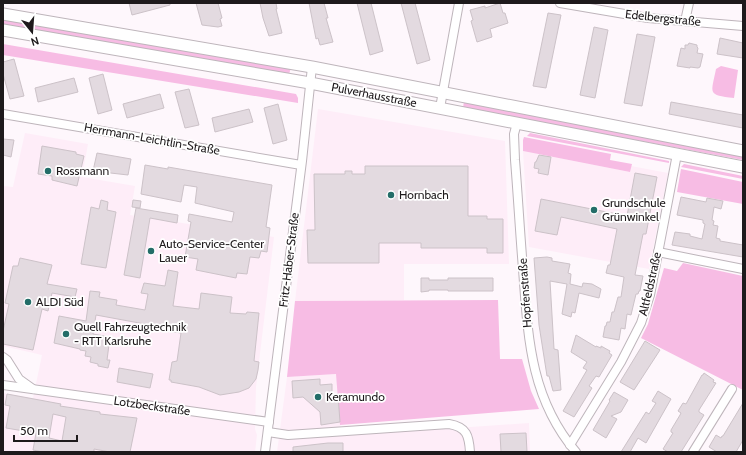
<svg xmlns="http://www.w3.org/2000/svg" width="746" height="455" font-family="Cabin,sans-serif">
<rect width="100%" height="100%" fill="#fef7fc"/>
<g fill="#feedf8">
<path d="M318,109L505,141L509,264H404V300L295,301Z"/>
<path d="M25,133L88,144L82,177L135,186L130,215L274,237L256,387L255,429L257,435L255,452H3V393L33,398L42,355L3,346V186L13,187Z"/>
<path d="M523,151L630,172L631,166L668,173L649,269L529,247Z"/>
<path d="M337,374L341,436L529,423L530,452H277L287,377Z"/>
</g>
<g fill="#f7bce4">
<path d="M3,19L291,68L289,74L3,26Z"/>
<path d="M3,44L296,94L298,98V103L3,55Z"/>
<path d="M721,66L738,70L734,98C707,95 711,94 716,69Z"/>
<path d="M464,101L743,155V160L463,108Z"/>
<path d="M530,133L669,161V163L527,136Z"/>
<path d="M524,137L611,154L610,160L632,164L630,172L523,151V140Z"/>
<path d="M684,164L743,176V179L681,167Z"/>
<path d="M681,169L743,182V204L677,192Z"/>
<path d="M683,263L743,276V390L641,338L648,324L664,268L677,271Z"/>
<path d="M498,300L500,359H522L531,391L539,409L340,425L336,374L287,377L295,301Z"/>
</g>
<g fill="#e3dae0" stroke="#ccc2c8" fill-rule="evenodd">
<path d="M129,3H170V5L132,15Z"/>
<path d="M196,3H218L222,18L220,19L222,26L218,27L202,25Z"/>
<path d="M260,3H276L277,9H276L282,33L269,36L263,18Z"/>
<path d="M309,3H324L328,18H326L333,42L320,45L318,38L316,39Z"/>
<path d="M357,3H371L383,51L370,55Z"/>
<path d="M401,3H415L430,60L417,64Z"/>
<path d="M500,3L503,13H505L508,23L490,29L492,37L477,42L471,21L473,20L470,10L485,6V8Z"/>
<path d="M548,13L561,15L546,88L533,86Z"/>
<path d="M594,27L608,30L595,98L580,95Z"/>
<path d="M637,34L655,37L642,106L624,103Z"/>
<path d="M720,38L743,43V58L717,54Z"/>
<path d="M689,43L697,45V47L698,48L697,53L703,54L700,67L698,68L690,67V68L677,66L681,48L685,49V45H688Z"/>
<path d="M14,59L24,96L10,99L3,74V62Z"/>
<path d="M103,74L112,110L98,114L89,78Z"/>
<path d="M74,78L78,92L38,102L35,88Z"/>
<path d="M189,89L199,125L185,128L175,92Z"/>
<path d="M160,94L164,108L127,118L123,104Z"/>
<path d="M671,102L743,115V128L669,114Z"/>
<path d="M278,104L287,140L273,144L264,108Z"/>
<path d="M249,109L253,122L215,132L212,118Z"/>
<path d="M3,139L14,140L11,157L3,155Z"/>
<path d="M42,146L76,152V154L84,156L77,186L52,180V176L38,174Z"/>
<path d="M97,153L131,159L128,175L93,171Z"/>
<path d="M539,155L551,157L548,175L538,173L539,169L534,168L535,162H536Z"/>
<path d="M145,165L168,169V167L272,185L266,227L270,228L267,252L261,251L259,258L250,257L247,274L237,273L236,278L196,270L198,259L185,257L191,222L188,221L189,214L232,222L234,212L195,203L197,187L184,185L181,202L141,194Z"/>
<path d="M365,166H468V216H487V219H503V253H487V248H421V243H379V263H308L307,230H315L314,174H345V171H352V174H365Z"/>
<path d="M635,173L657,177L646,234H643L635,275L643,276L640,291H639L638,294H636L631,315L627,314L625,329L621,328L619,340L603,337L605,326H606L607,322H610L612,312H614L618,297H621L624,277L606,273L608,265H610L617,229L561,217L557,235L535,231L541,199L627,216Z"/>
<path d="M681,197L706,202L707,198L723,201L721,209L714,207L712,220L714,221L713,225L718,226L716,238L720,239V241L743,245V257L672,245L675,232L690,234V236L702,239L705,224L703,223V220L677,215Z"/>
<path d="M101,200L108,202L107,210L116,212L106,268L81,264L91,207L99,209Z"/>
<path d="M133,200L141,201L140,208L132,207Z"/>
<path d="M136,208L178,215L177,223L150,218L140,278L124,275Z"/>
<path d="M547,257L552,258V261L570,264L568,273L571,274L570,284L582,287L583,283L592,284L601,289L599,298L579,293L575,313L572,312L571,317L562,314L567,284L550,281L554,349L558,350L561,390L553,391L549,376H547L539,325L534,258Z"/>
<path d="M20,258L52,265L47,284L77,289L75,297L52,293L48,311L42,309L33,350L3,344V331L9,304L5,303L13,266H18Z"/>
<path d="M168,270L178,272L173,306L199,309L201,293L232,297L230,313L246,314L247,312L259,313L254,361L259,362L258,370L256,379L249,388L239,392L220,395L199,387L171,382V380H169L172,362L177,361L181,333L161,330V327L96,315L93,334L110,337L107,360H110L108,368L98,366V364L90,362L91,357L85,356L86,351L80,350V349L54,343L59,316L86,321L90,291L100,292L99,297L117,300L116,305L145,310L148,294L141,293L144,283L165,286Z"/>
<path d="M421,278H429V280H448V278H493V291H448V290H429V291L421,292Z"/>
<path d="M576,335L596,347V346L601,348V346L610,351L609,353L612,355L599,377L596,376L589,386L592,388L574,417L563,411L587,370L583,368L587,362L571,352Z"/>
<path d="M645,341L660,350L634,390L620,382Z"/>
<path d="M119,368L153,374L150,388L117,382Z"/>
<path d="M704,373L714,380L713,382L716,383L699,410V412L704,415L681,452H668L663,449L673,433L671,432V430L680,415L681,413L678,411L683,403L686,404L702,375H703Z"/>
<path d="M320,379V385L332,384V395H338L340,422L321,425L320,412L303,397L293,398L292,381Z"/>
<path d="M658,391L671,399L646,443L638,438L630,452H621L646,412L649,414L656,403L652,401Z"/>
<path d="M614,392L628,400L621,412L611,416L617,419L606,438L593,430L610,401L609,400Z"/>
<path d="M7,394L61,404L60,406L100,412V414L137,418L130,452H110L94,449V452H43L33,450L36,433L6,428L10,406L5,405ZM53,414L66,417L62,441L49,438Z"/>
<path d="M743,403V440L736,452H717L709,447L716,435L721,438L722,436H723Z"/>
<path d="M526,433L527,452H501L500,434Z"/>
<path d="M328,443H343V452H293V447Z"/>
</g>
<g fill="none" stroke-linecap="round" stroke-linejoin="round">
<defs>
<g id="street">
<path d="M560,3L648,18L743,26"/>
<path d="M685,21L689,3"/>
<path d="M440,108L459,3"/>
<path d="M3,114L301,165"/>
<path d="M517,123L514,134L515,160C518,197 520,233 523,269C528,337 530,398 576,452"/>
<path d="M658,252L743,269"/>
<path d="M3,357L7,360L19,379L33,389"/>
<path d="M3,385L269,422"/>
<path d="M268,432L288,435L449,424C467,427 469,436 470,452"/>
<path d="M570,445L621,362L641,323L650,295L677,154"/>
<path d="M265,452L302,161L312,67"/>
<path d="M693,452L732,389"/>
</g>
<g id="secondary">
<path d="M3,14L312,67L743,151"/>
<path d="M3,30L310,83L743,167"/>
</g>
</defs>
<use href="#street" stroke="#beb5bb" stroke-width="10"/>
<use href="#secondary" stroke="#beb5bb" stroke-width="13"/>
<use href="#street" stroke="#fff" stroke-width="8"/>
<use href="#secondary" stroke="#fff" stroke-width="11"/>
</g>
<g fill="#236d68" stroke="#fff" stroke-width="1.5">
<circle cx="48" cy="171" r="4"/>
<circle cx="391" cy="195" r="4"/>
<circle cx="594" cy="210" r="4"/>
<circle cx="151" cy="251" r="4"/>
<circle cx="28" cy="302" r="4"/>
<circle cx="66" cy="334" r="4"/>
<circle cx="318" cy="397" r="4"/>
</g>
<g text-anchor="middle" stroke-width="3.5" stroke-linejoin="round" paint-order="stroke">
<g font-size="12" fill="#1e1a1c" stroke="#fff">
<text transform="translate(663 18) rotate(6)" y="4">Edelbergstraße</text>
<text transform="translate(374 95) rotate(11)" y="4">Pulverhausstraße</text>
<text transform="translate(152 139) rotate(10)" y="4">Herrmann-Leichtlin-Straße</text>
<text transform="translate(289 260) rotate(-83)" y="4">Fritz-Haber-Straße</text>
<text transform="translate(650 284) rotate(-77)" y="4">Altfeldstraße</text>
<text transform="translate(525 293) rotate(-94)" y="4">Hopfenstraße</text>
<text transform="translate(152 406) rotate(8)" y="4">Lotzbeckstraße</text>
</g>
<g font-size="12" fill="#1e1a1c" stroke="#fff" text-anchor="start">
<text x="56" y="175">Rossmann</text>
<text x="399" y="199">Hornbach</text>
<text x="602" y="207">Grundschule<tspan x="602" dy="14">Grünwinkel</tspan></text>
<text x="159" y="248">Auto-Service-Center<tspan x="159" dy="14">Lauer</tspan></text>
<text x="36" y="306">ALDI Süd</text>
<text x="74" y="331">Quell Fahrzeugtechnik<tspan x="74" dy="14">- RTT Karlsruhe</tspan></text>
<text x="326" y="401">Keramundo</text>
</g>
</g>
<rect width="746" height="455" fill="none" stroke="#1e1a1c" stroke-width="8"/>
<g transform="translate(32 32) rotate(163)" stroke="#ffffff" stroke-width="3" paint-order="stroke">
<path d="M0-3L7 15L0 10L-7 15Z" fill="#1e1a1c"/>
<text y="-6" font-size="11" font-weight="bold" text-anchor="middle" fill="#1e1a1c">N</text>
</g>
<path d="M14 435v6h63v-6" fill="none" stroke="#1e1a1c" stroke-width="2"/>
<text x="20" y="435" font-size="12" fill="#1e1a1c" stroke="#ffffff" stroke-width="3" paint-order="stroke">50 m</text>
</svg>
